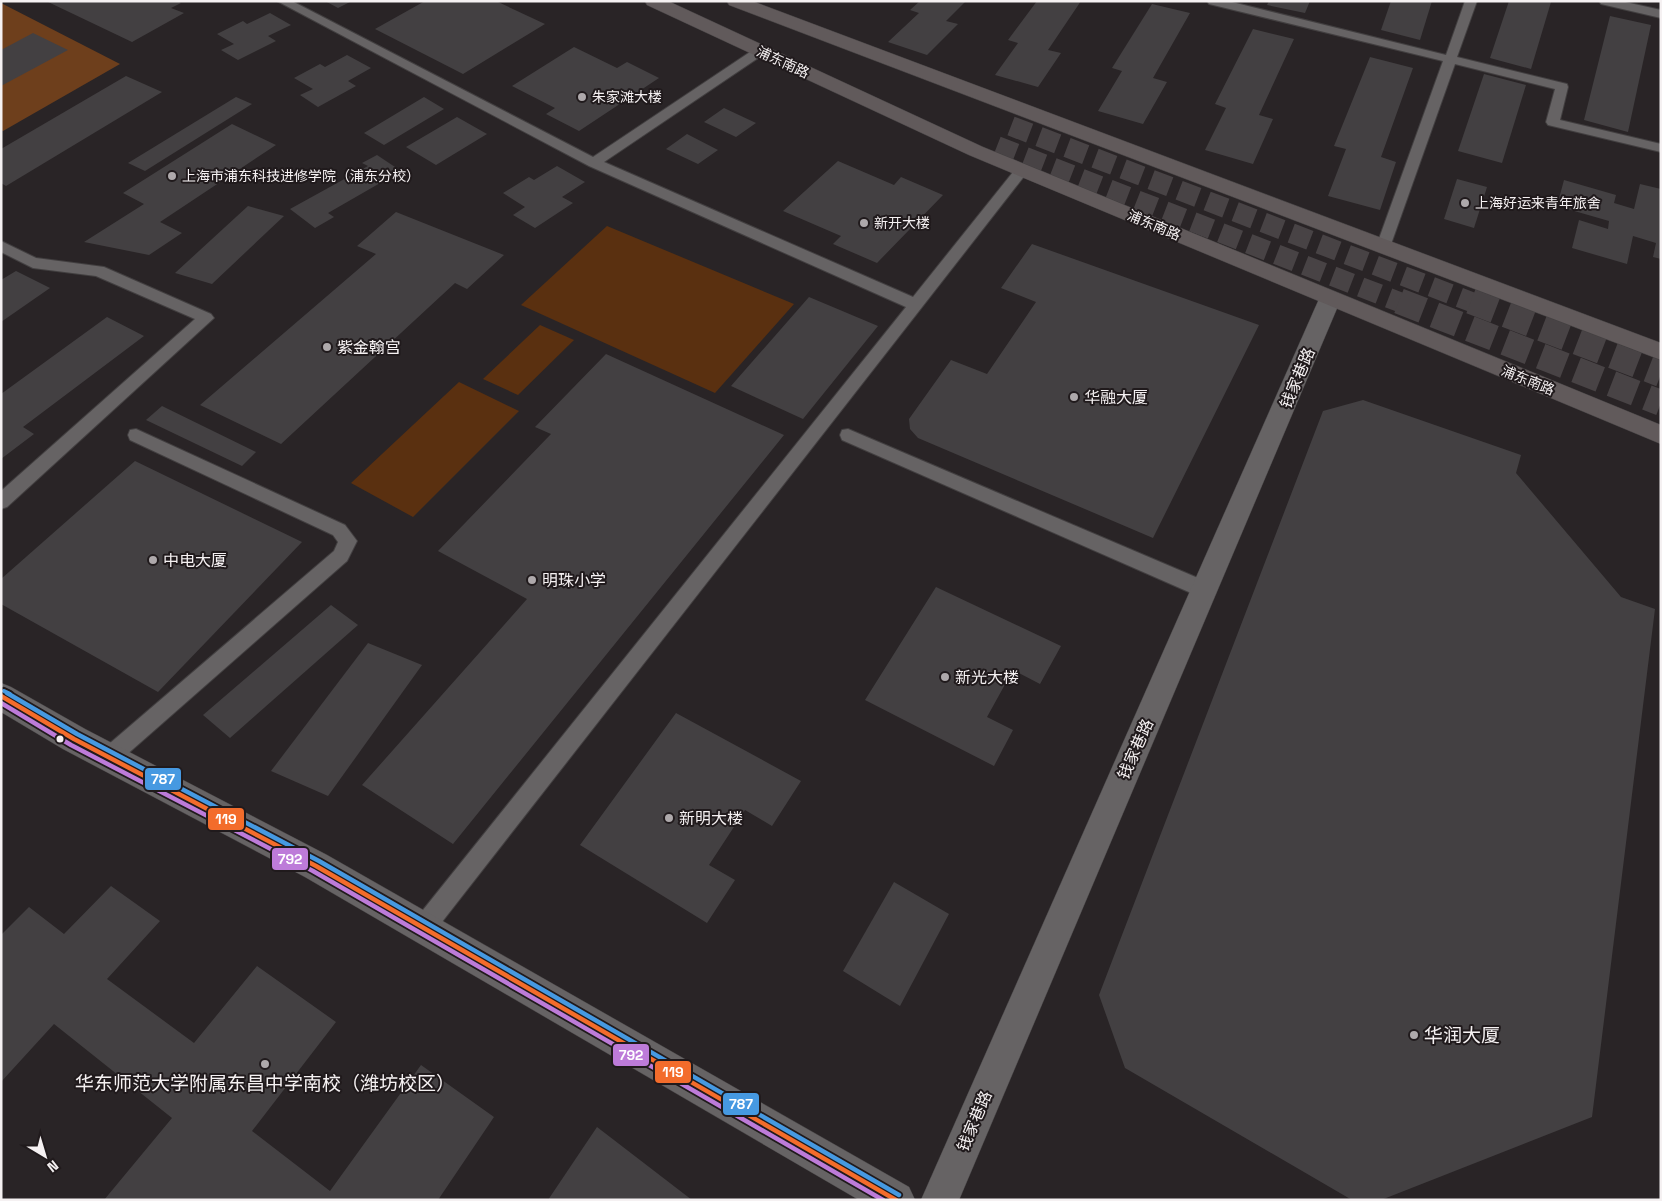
<svg xmlns="http://www.w3.org/2000/svg" width="1662" height="1201" font-family="'Space Grotesk','Noto Sans SC',sans-serif">
<rect width="100%" height="100%" fill="#292426"/>
<g fill="#5a3010">
<path d="M607,226L794,304L715,393L521,305Z"/>
<path d="M540,325L574,340L518,395L483,379Z"/>
<path d="M459,382L519,411L413,517L351,483Z"/>
</g>
<path fill="#6e3f1c" d="M1,3L120,64L3,131L1,130Z"/>
<g fill="#434042">
<path d="M46,1H177L181,3L171,8L184,13L132,42Z"/>
<path d="M325,1H352L338,8Z"/>
<path d="M425,1H496L545,24L463,74L375,29Z"/>
<path d="M920,1H966L946,21L958,24L927,55L888,42L919,13L910,10Z"/>
<path d="M1037,1H1081L1048,50L1061,53L1038,87L995,75L1018,43L1008,40Z"/>
<path d="M1269,1H1310L1305,13L1267,5Z"/>
<path d="M1391,1H1432L1420,40L1381,30Z"/>
<path d="M1509,1L1551,2L1531,69L1490,58Z"/>
<path d="M1152,4L1190,13L1153,78L1167,82L1143,124L1098,111L1122,71L1112,68Z"/>
<path d="M270,13L291,25L268,36L276,41L238,60L221,50L234,44L217,34L243,21L247,24Z"/>
<path d="M1610,16L1651,25L1628,132L1584,120Z"/>
<path d="M1253,29L1294,39L1259,115L1273,119L1253,164L1205,150L1226,108L1215,104Z"/>
<path d="M33,33L68,50L1,86V50Z"/>
<path d="M574,47L617,68L627,62L659,78L579,131L546,114L555,108L512,86Z"/>
<path d="M347,55L371,68L348,81L356,86L318,107L300,95L313,89L294,78L320,64L325,67Z"/>
<path d="M1370,57L1413,68L1381,157L1396,162L1380,210L1328,196L1346,149L1334,146Z"/>
<path d="M1484,74L1526,85L1502,163L1458,151Z"/>
<path d="M126,76L162,92L6,186L1,183V149Z"/>
<path d="M236,97L252,104L145,171L128,163Z"/>
<path d="M424,97L444,109L384,145L364,133Z"/>
<path d="M724,108L756,123L736,137L704,122Z"/>
<path d="M457,117L487,134L436,165L406,147Z"/>
<path d="M232,124L276,145L160,222L182,233L149,255L84,242L144,204L123,193Z"/>
<path d="M687,134L718,150L698,164L666,149Z"/>
<path d="M377,155L401,171L328,213L334,217L315,228L290,209L368,166L362,163Z"/>
<path d="M838,161L894,185L901,177L943,195L877,263L833,244L841,236L783,211Z"/>
<path d="M557,166L585,182L562,197L573,203L535,228L513,215L525,207L503,193L529,177L534,180Z"/>
<path d="M1457,179L1487,187L1474,228L1444,219Z"/>
<path d="M1564,180L1616,195L1614,203L1634,209L1640,184L1661,189V259L1653,257L1656,243L1633,236L1627,264L1572,248L1579,220L1608,229L1609,221L1557,206Z"/>
<path d="M248,206L284,216L212,284L175,273Z"/>
<path d="M396,212L504,255L467,289L455,283L281,444L200,405L376,254L357,246Z"/>
<path d="M1032,244L1259,325L1153,538L918,438L910,429L909,419L951,360L987,374L1036,302L1001,288Z"/>
<path d="M16,271L50,288L1,322V280Z"/>
<path d="M809,297L878,326L803,419L731,386Z"/>
<path d="M107,317L144,336L23,427L34,434L1,459V394Z"/>
<path d="M606,354L784,435L453,844L362,785L527,599L438,551L551,434L535,427Z"/>
<path d="M1363,400L1521,455L1516,473L1621,597L1655,609L1592,1117L1381,1200H1352L1125,1068L1099,995L1323,411Z"/>
<path d="M162,406L256,452L242,466L146,420Z"/>
<path d="M135,461L302,542L158,692L1,604V579Z"/>
<path d="M936,587L1061,646L1040,684L1013,670L987,717L1013,730L994,766L865,700Z"/>
<path d="M331,605L358,625L230,738L203,715Z"/>
<path d="M368,643L422,665L328,796L271,771Z"/>
<path d="M676,713L801,781L772,826L745,810L709,865L735,880L707,923L580,845Z"/>
<path d="M894,882L949,914L900,1006L843,971Z"/>
<path d="M111,886L160,921L107,979L194,1043L257,966L336,1022L252,1131L330,1191L421,1065L494,1117L438,1200H104L172,1118L54,1024L1,1082V935L29,907L64,934Z"/>
<path d="M597,1127L692,1200H548Z"/>
</g>
<g fill="none" stroke-linecap="round" stroke-linejoin="round">
<g stroke="#484345" stroke-width="20" stroke-dasharray="20 10" stroke-linecap="butt">
<path d="M1011,126L1474,303"/>
<path d="M997,146L1402,303"/>
</g>
<g stroke="#484345" stroke-width="26" stroke-dasharray="26 12" stroke-linecap="butt">
<path d="M1399,301L1661,403"/>
<path d="M1471,301L1661,374"/>
</g>
<defs>
<g id="lane">
<path d="M277,1H292L593,157L756,48H764L766,51L764,54L604,162L913,297L1017,167H1027L1029,170L431,936L423,939L415,936L412,928L415,920L906,307L589,166Z"/>
<path d="M1207,1H1228L1446,55L1465,1H1477L1457,57L1567,84L1568,87L1560,120L1661,144V152L1548,125L1546,122L1555,89L1455,64L1390,247L1388,250H1378L1376,247L1443,61L1209,4Z"/>
<path d="M1599,1H1621L1661,10V18L1601,4Z"/>
<path d="M1,241L36,258L104,267L211,314L214,318L7,507L1,509V491L195,319L96,276L33,268L1,252Z"/>
<path d="M136,429L345,525L357,541L347,561L116,764L109,767L102,764L99,757L102,750L334,551L338,542L333,535L130,440L128,435L130,430Z"/>
<path d="M848,429L1212,584L1214,590L1212,596L1205,598L1198,596L842,440L840,435L842,430Z"/>
</g>
<path id="street" d="M1330,291L1338,294L1341,299L959,1200H921L1319,299L1322,294Z"/>
<path id="secondary" d="M1,683L11,687L85,729L327,855L909,1187L915,1200H859L305,877L63,749L1,712Z"/>
<g id="primary">
<path d="M645,1H668L983,147L1661,425V444L969,155L647,5Z"/>
<path d="M727,1H752L1661,343V360L729,5Z"/>
</g>
</defs>
<use href="#lane" stroke="#423f40" stroke-width="2"/>
<use href="#street" stroke="#423f40" stroke-width="1"/>
<use href="#secondary" stroke="#423f40" stroke-width="1"/>
<use href="#primary" stroke="#423f40" stroke-width="1"/>
<use href="#lane" fill="#666364" fill-rule="evenodd"/>
<use href="#street" fill="#666364" fill-rule="evenodd"/>
<use href="#secondary" fill="#666364" fill-rule="evenodd"/>
<use href="#primary" fill="#615a5b" fill-rule="evenodd"/>
<defs>
<path id="bus-1" d="M1,696L74,739L316,866L896,1200"/>
<path id="bus-2" d="M1,703L71,745L313,871L883,1200"/>
<path id="bus-3-far1" d="M4,691L10,694"/>
<path id="bus-3" d="M7,693L77,734L319,861L899,1195"/>
</defs>
<use href="#bus-1" stroke="#201a1c" stroke-width="8"/>
<use href="#bus-2" stroke="#201a1c" stroke-width="8"/>
<use href="#bus-3-far1" stroke="#201a1c" stroke-width="8"/>
<use href="#bus-3" stroke="#201a1c" stroke-width="8"/>
<use href="#bus-1" stroke="#f36c2b" stroke-width="4.5"/>
<use href="#bus-2" stroke="#bd7bd9" stroke-width="4.5"/>
<use href="#bus-3-far1" stroke="#4699e1" stroke-width="4"/>
<use href="#bus-3" stroke="#4699e1" stroke-width="4.5"/>
</g>
<g fill="#aea9ab" stroke="#201a1c" stroke-width="2">
<circle cx="582" cy="97" r="5"/>
<circle cx="172" cy="176" r="5"/>
<circle cx="1465" cy="203" r="5"/>
<circle cx="864" cy="223" r="5"/>
<circle cx="327" cy="347" r="5"/>
<circle cx="1074" cy="397" r="5"/>
<circle cx="153" cy="560" r="5"/>
<circle cx="532" cy="580" r="5"/>
<circle cx="945" cy="677" r="5"/>
<circle cx="669" cy="818" r="5"/>
<circle cx="1414" cy="1035" r="5"/>
<circle cx="265" cy="1064" r="5"/>
</g>
<circle fill="#f5f1f2" stroke="#201a1c" stroke-width="2" cx="60" cy="739" r="4.5"/>
<g text-anchor="middle" stroke-width="4" stroke-linejoin="round" paint-order="stroke">
<g font-size="14" fill="#f5f1f2" stroke="#201a1c">
<text transform="translate(783 62) rotate(25)" y="5">浦东南路</text>
<text transform="translate(1154 225) rotate(23)" y="5">浦东南路</text>
<text transform="translate(1528 380) rotate(22)" y="5">浦东南路</text>
</g>
<g font-size="14" fill="#f5f1f2" stroke="#201a1c" text-anchor="start">
<text x="592" y="102">朱家滩大楼</text>
<text x="182" y="181">上海市浦东科技进修学院（浦东分校）</text>
<text x="1475" y="208">上海好运来青年旅舍</text>
<text x="874" y="228">新开大楼</text>
</g>
<g font-size="16" fill="#f5f1f2" stroke="#201a1c" text-anchor="start">
<text x="337" y="353">紫金翰宫</text>
<text x="1084" y="403">华融大厦</text>
<text x="163" y="566">中电大厦</text>
<text x="542" y="586">明珠小学</text>
<text x="955" y="683">新光大楼</text>
<text x="679" y="824">新明大楼</text>
</g>
<g font-size="16" fill="#f5f1f2" stroke="#201a1c">
<text transform="translate(1297 378) rotate(-67)" y="6">钱家巷路</text>
<text transform="translate(1135 749) rotate(-66)" y="6">钱家巷路</text>
<text transform="translate(974 1121) rotate(-67)" y="6">钱家巷路</text>
</g>
<g font-size="19" fill="#f5f1f2" stroke="#201a1c" text-anchor="start">
<text x="1424" y="1042">华润大厦</text>
<text x="265" y="1090" text-anchor="middle">华东师范大学附属东昌中学南校（潍坊校区）</text>
</g>
</g>
<g stroke="#201a1c" stroke-width="2">
<rect x="144" y="767" width="38" height="24" rx="5" fill="#4699e1"/>
<rect x="207" y="807" width="38" height="24" rx="5" fill="#f36c2b"/>
<rect x="271" y="847" width="38" height="24" rx="5" fill="#bd7bd9"/>
<rect x="612" y="1043" width="38" height="24" rx="5" fill="#bd7bd9"/>
<rect x="654" y="1060" width="38" height="24" rx="5" fill="#f36c2b"/>
<rect x="722" y="1092" width="38" height="24" rx="5" fill="#4699e1"/>
</g>
<g font-size="14" text-anchor="middle" font-weight="bold" fill="#fff">
<text x="163" y="784">787</text>
<text x="226" y="824">119</text>
<text x="290" y="864">792</text>
<text x="631" y="1060">792</text>
<text x="673" y="1077">119</text>
<text x="741" y="1109">787</text>
</g>
<rect width="1662" height="1201" fill="none" stroke="#f5f1f2" stroke-width="5"/>
<g transform="translate(45 1156) rotate(142)" stroke="#201a1c" stroke-width="4" paint-order="stroke">
<path d="M0-4L9 19L0 12L-9 19Z" fill="#f5f1f2"/>
<text y="-8" font-size="14" font-weight="bold" text-anchor="middle" fill="#f5f1f2">N</text>
</g>
</svg>
